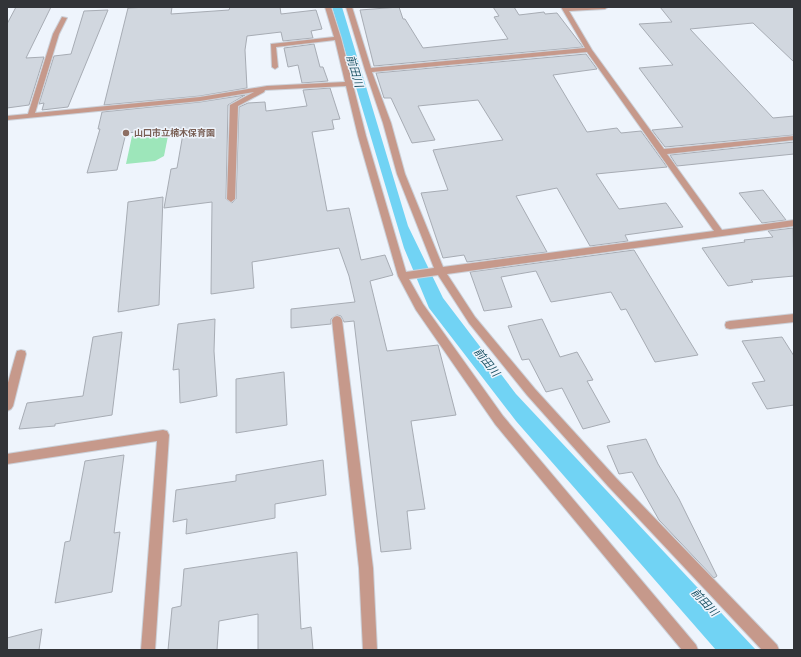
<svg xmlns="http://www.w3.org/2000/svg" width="801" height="657" font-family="'Noto Serif','Noto Sans JP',serif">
<rect width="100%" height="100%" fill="#eef4fc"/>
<path fill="#9de6ba" d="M169,131L164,156L155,161L126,164L132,136Z"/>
<path fill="#71d3f4" d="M332,7H342L408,226L443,298L516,394L756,650H716L516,421L429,308L404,248Z"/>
<g fill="#d1d7df" stroke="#a7acb4">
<path d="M16,7H51L26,58L44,57L29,105L7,108V24Z"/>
<path d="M148,7H172L171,14L229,10L230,7H280L281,14L316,10L322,29L311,31L313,38L283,41L281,32L247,36L245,50L247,88L200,96L104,105L128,8Z"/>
<path d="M399,7L403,19H405L423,48L508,39L494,17L499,16L493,7H514L519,15L544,12L545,14L557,13L583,47L374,66L360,10Z"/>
<path d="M660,7H794V62L753,23L690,29L773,118L794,116V135L665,147L652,130L683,127L639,68L673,65L639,24L672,22Z"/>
<path d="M108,10L68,107L42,110L44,103L39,104L54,56L71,54L84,11Z"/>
<path d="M314,44L320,67H323L328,81L302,83L298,65L288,67L284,48Z"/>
<path d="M586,54L597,69L553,75L587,132L617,128L621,133L641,131L667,167L596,174L619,209L666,203L683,227L625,235L628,241L590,246L557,188L516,196L547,252L467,262L464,255L443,258L421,193L448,190L433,150L503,140L478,100L418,106L435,140L412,143L391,98H384L376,73Z"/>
<path d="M330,88L340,119L332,120L334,129L312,132L327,211L349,208L361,260L385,255L393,275L370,281L387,351L438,345L456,415L411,421L425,509L407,511L411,549L381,552L354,321L344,322L341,316L337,315L331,319V324L291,328V309L355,302L349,276L339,248L252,262L254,288L211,294L212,202L164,208L171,169L177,168L184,128L126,133L117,170L87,173L100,129H98L102,112L200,102L245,95L228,105L226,199L232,203L236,199L239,107L248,103L265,102L266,111L307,106L303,90Z"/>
<path d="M794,142V154L677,166L670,155Z"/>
<path d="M763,190L786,220L762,223L739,193Z"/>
<path d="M163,197L159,305L118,312L128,202Z"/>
<path d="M793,228L794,276L751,280L753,282L728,286L702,248L745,242L744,240L773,237L768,231Z"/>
<path d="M634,250L698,355L655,362L626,309L621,310L611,292L551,302L536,271L501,277L512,307L484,311L470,272Z"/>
<path d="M215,319L214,351L217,396L180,403L179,369L173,370L178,324Z"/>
<path d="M542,319L560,357L577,352L593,380L587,381L610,422L583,429L562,388L546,392L529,359L522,360L508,326Z"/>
<path d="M122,332L112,415L55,424V426L19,429L27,403L83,396L93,337Z"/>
<path d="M782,337L794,356V405L767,409L752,383L765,381L742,341Z"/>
<path d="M284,372L287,425L236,433V379Z"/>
<path d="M646,439L658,464L679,499L717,576L714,578L659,520L632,472L619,474L607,446Z"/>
<path d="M124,455L114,533L120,532L112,592L55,603L65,542L70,541L85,461Z"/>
<path d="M323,460L326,495L275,504V518L186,534L187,519L173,522L176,490L236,481V475Z"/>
<path d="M297,552L301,629L311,627L313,650H258V614L219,621L217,650H168L172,608L181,606L184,569Z"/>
<path d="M42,629L39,650H7V638Z"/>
</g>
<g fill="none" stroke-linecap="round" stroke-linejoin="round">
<defs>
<g id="minor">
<path d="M325,7H331L341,38L366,136L406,272L434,268L397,174L383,123L365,70L346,7H352L371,68L585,48L561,7H608L605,9L569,11L592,50L664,149L794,136V140L667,154L722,230L794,220V226L447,274L475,317L535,389L616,478L777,645L779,650H762L608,486L527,395L469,323L438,275L409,279L423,304L503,416L696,645L698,650H682L495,424L416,310L398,276L358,136L346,86L265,90L264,92L238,106L235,199L231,202L227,199L230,105L254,92L200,101L7,120V116L28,114L53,34L62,17L67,18L59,34L35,113L200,97L267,86L345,82L335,40L276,47L278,67L275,69L272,67L271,44L334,37ZM587,52L714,231L443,267L405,174L391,123L372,72Z"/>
<path d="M794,314V322L730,329L726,328L725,325L726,322L730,321Z"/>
<path d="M337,316L340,317L342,320L373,568L377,650H363L359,568L332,320L334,317Z"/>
<path d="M21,350L25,351L26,354L13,406L11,409L7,411V386L16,354L17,351Z"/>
<path d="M163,430L167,431L169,435L155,650H141L157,441L7,464V454Z"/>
</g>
</defs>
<use href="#minor" stroke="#ccd1d9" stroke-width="2"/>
<use href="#minor" fill="#c6998b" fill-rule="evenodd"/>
</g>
<circle fill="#8d6e63" stroke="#eef4fc" stroke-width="1.5" cx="126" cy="133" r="4"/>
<g text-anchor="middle" stroke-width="3" stroke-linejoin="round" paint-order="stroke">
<g font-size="9" font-weight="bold" fill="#785e54" stroke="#eef4fc" text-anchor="start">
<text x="134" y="136">山口市立楠木保育園</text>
</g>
<g font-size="11" font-style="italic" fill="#1c5365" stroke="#eef4fc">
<text transform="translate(355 71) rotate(74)" y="4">前田川</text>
<text transform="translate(487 362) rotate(51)" y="4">前田川</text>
<text transform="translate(705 602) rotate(47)" y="4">前田川</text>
</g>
</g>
<rect width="801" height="657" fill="none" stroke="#323438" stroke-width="16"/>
</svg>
